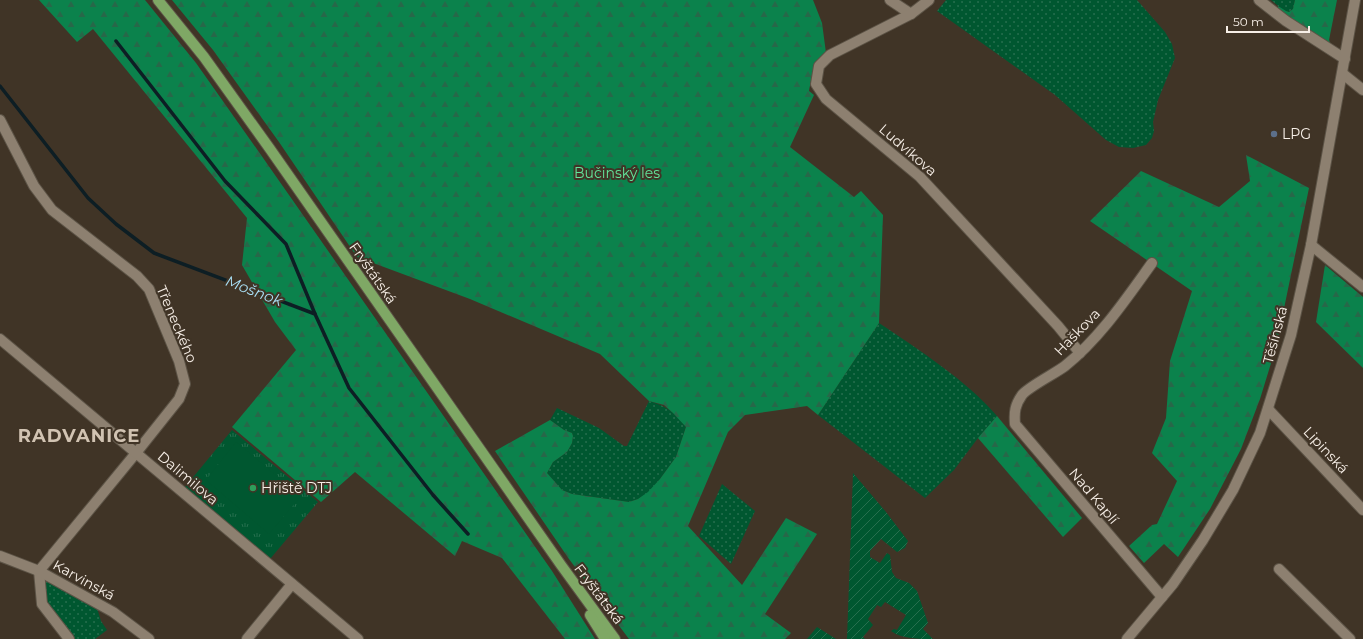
<svg xmlns="http://www.w3.org/2000/svg" width="1363" height="639" font-family="Montserrat,sans-serif">
<defs>
<pattern id="grass-dots" width="8" height="8" patternUnits="userSpaceOnUse"><rect width="8" height="8" fill="#005730"/><path d="M2 2h.1M6 6h.1" fill="none" stroke="#266f4e" stroke-width="1.8" stroke-linecap="round"/></pattern>
<pattern id="forest-firs" width="22" height="20" patternUnits="userSpaceOnUse"><rect width="22" height="20" fill="#0b824c"/><path d="M5 1l3.5 6h-7zM16 11l3.5 6h-7z" fill="#276849"/></pattern>
<pattern id="park-tufts" width="24" height="20" patternUnits="userSpaceOnUse"><rect width="24" height="20" fill="#005730"/><path d="M3 7l-1-3M5 7V3M7 7l1-3M15 17l-1-3M17 17v-4M19 17l1-3" fill="none" stroke="#266f4e"/></pattern>
<pattern id="garden-furrows" width="10" height="10" patternUnits="userSpaceOnUse"><rect width="10" height="10" fill="#005730"/><path d="M-1 1l2-2M0 10L10 0M9 11l2-2" fill="none" stroke="#266f4e"/></pattern>
</defs>
<rect width="100%" height="100%" fill="#403426"/>
<g fill="url(#grass-dots)">
<path d="M946,0H1137L1165,32L1172,44L1175,58L1158,100L1153,122L1154,131L1152,138L1146,145L1133,148L1119,147L1106,140L1055,95L937,11Z"/>
<path d="M1271,0H1295L1293,9L1289,12L1283,10Z"/>
<path d="M879,323C919,350 966,380 997,416L978,438L954,470L925,498L818,415Z"/>
<path d="M649,401C668,407 673,411 686,427L676,457L660,479L649,492L638,499L629,502L572,494L562,490L547,473L553,462L567,452L572,443L573,436L572,433L564,430L550,420L557,408L599,428L624,446H627Z"/>
<path d="M722,484L755,511L731,564L699,536Z"/>
<path d="M46,581L97,608L101,621L107,630L95,639H74L49,606L46,598Z"/>
</g>
<g fill="url(#forest-firs)">
<path d="M39,0H145L196,63L261,155L552,571L595,639H565L502,558L462,541L455,556L355,472L321,502L232,427L296,350L275,322L242,265L247,218L93,29L77,42Z"/>
<path d="M172,0H813L822,23L826,53C813,61 812,77 809,91L814,95L790,147L854,197L861,191L883,215L879,323L818,415L807,406L745,415L728,432L688,526L742,585L786,518L817,534L765,614L791,633L785,639H629L569,559L495,451L550,420L564,430L572,433L573,436L572,443L567,452L553,462L547,473L562,490L572,494L629,502L638,499L648,492L660,479L676,457L686,427L673,413L664,405L649,401L600,354L470,299L357,257L279,142L213,50Z"/>
<path d="M1295,0H1337L1329,40L1331,45L1277,9L1278,6L1286,11L1289,12L1293,9Z"/>
<path d="M1246,155L1309,188L1276,347L1260,399L1241,449L1210,509L1178,557L1164,544L1144,563L1129,546L1152,525L1157,524L1177,481L1152,453L1166,418L1170,361L1192,291L1090,221L1141,171L1219,207L1250,181Z"/>
<path d="M1325,265L1363,297V368L1316,322Z"/>
<path d="M997,416L1082,518L1063,537L978,438Z"/>
</g>
<path fill="url(#park-tufts)" d="M232,430L318,502L270,559L185,487Z"/>
<g fill="url(#garden-furrows)">
<path d="M853,473L886,512L908,541L905,548L897,552L881,539L870,551V557L880,563L887,553L890,555L892,572L896,578L909,583L917,591L928,623L923,629L933,639C919,639 902,639 891,631L894,629L897,630L906,615L885,602L881,607L877,605L868,619L873,625L863,637L865,639H847Z"/>
<path d="M817,627L836,639H807Z"/>
</g>
<path fill="#005730" d="M236,442L301,496L269,534L206,480Z"/>
<g fill="none" stroke-linecap="round" stroke-linejoin="round">
<g stroke="#0d1e24" stroke-width="3.5">
<path d="M116,41L225,181L286,244L315,314"/>
<path d="M0,86L88,198L116,224L154,253L315,314L349,388L433,495L468,534"/>
</g>
<defs>
<g id="street">
<path d="M890,0L911,14"/>
<path d="M929,0L911,14L830,55L819,66L816,84L826,99L920,177L1058,326L1080,353"/>
<path d="M1259,0L1286,21L1345,59"/>
<path d="M1343,74L1363,90"/>
<path d="M0,120L34,186L52,210L137,276L149,289L179,361L185,384L179,399L136,453L39,571L42,604L69,639"/>
<path d="M1311,245L1363,287"/>
<path d="M1152,263C1126,299 1100,338 1065,366C1056,373 1028,387 1022,395C1015,405 1014,412 1015,424L1162,597"/>
<path d="M0,339L358,639"/>
<path d="M1268,409L1363,510"/>
<path d="M0,556L39,571L113,612L149,639"/>
<path d="M1279,569L1350,639"/>
<path d="M247,639L292,584"/>
</g>
<path id="secondary" d="M1127,639L1173,584L1203,540L1233,490L1260,433L1291,335L1311,245L1355,0"/>
<g id="primary">
<path d="M158,0L204,57L270,149L561,565L615,639"/>
<path d="M590,615L605,639"/>
</g>
</defs>
<use href="#street" stroke="#5c5346" stroke-width="12"/>
<use href="#secondary" stroke="#5c5346" stroke-width="12"/>
<use href="#primary" stroke="#5c5346" stroke-width="12"/>
<use href="#street" stroke="#8d8070" stroke-width="10"/>
<use href="#secondary" stroke="#8d8070" stroke-width="10"/>
<use href="#primary" stroke="#7fa865" stroke-width="10"/>
</g>
<circle fill="#5c6f8a" stroke="#403426" stroke-width="1.5" cx="1274" cy="134" r="4"/>
<circle fill="#2e9e5b" stroke="#403426" stroke-width="1.5" cx="253" cy="488" r="4"/>
<g text-anchor="middle" stroke-width="4" stroke-linejoin="round" paint-order="stroke">
<g font-size="14" fill="#f7efe7" stroke="#403426" text-anchor="start">
<text x="1282" y="139">LPG</text>
<text x="261" y="493">Hřiště DTJ</text>
</g>
<g font-size="14" fill="#f7efe7" stroke="#403426">
<text transform="translate(908 150) rotate(41)" y="5">Ludvíkova</text>
<text transform="translate(373 273) rotate(55)" y="5">Fryštátská</text>
<text transform="translate(177 324) rotate(67)" y="5">Třeneckého</text>
<text transform="translate(1077 332) rotate(-46)" y="5">Haškova</text>
<text transform="translate(1275 335) rotate(-75)" y="5">Těšínská</text>
<text transform="translate(1326 450) rotate(47)" y="5">Lipinská</text>
<text transform="translate(188 478) rotate(40)" y="5">Dalimilova</text>
<text transform="translate(1094 496) rotate(50)" y="5">Nad Kaplí</text>
<text transform="translate(84 580) rotate(29)" y="5">Karvinská</text>
<text transform="translate(599 594) rotate(53)" y="5">Fryštátská</text>
</g>
<g font-size="14" fill="#62e59b" stroke="#403426">
<text x="617" y="178">Bučinský les</text>
</g>
<g font-size="15" font-style="italic" fill="#a8def4" stroke="#403426">
<text transform="translate(254 291) rotate(21)" y="5">Mošnok</text>
</g>
<g font-size="18" font-weight="bold" letter-spacing="1" fill="#d1c3b2" stroke="#403426">
<text x="79" y="442">RADVANICE</text>
</g>
</g>
<path d="M1227 26v6h82v-6" fill="none" stroke="#f7efe7" stroke-width="2"/>
<text x="1233" y="26" font-size="12" fill="#f7efe7" stroke="#403426" stroke-width="3" paint-order="stroke">50 m</text>
</svg>
